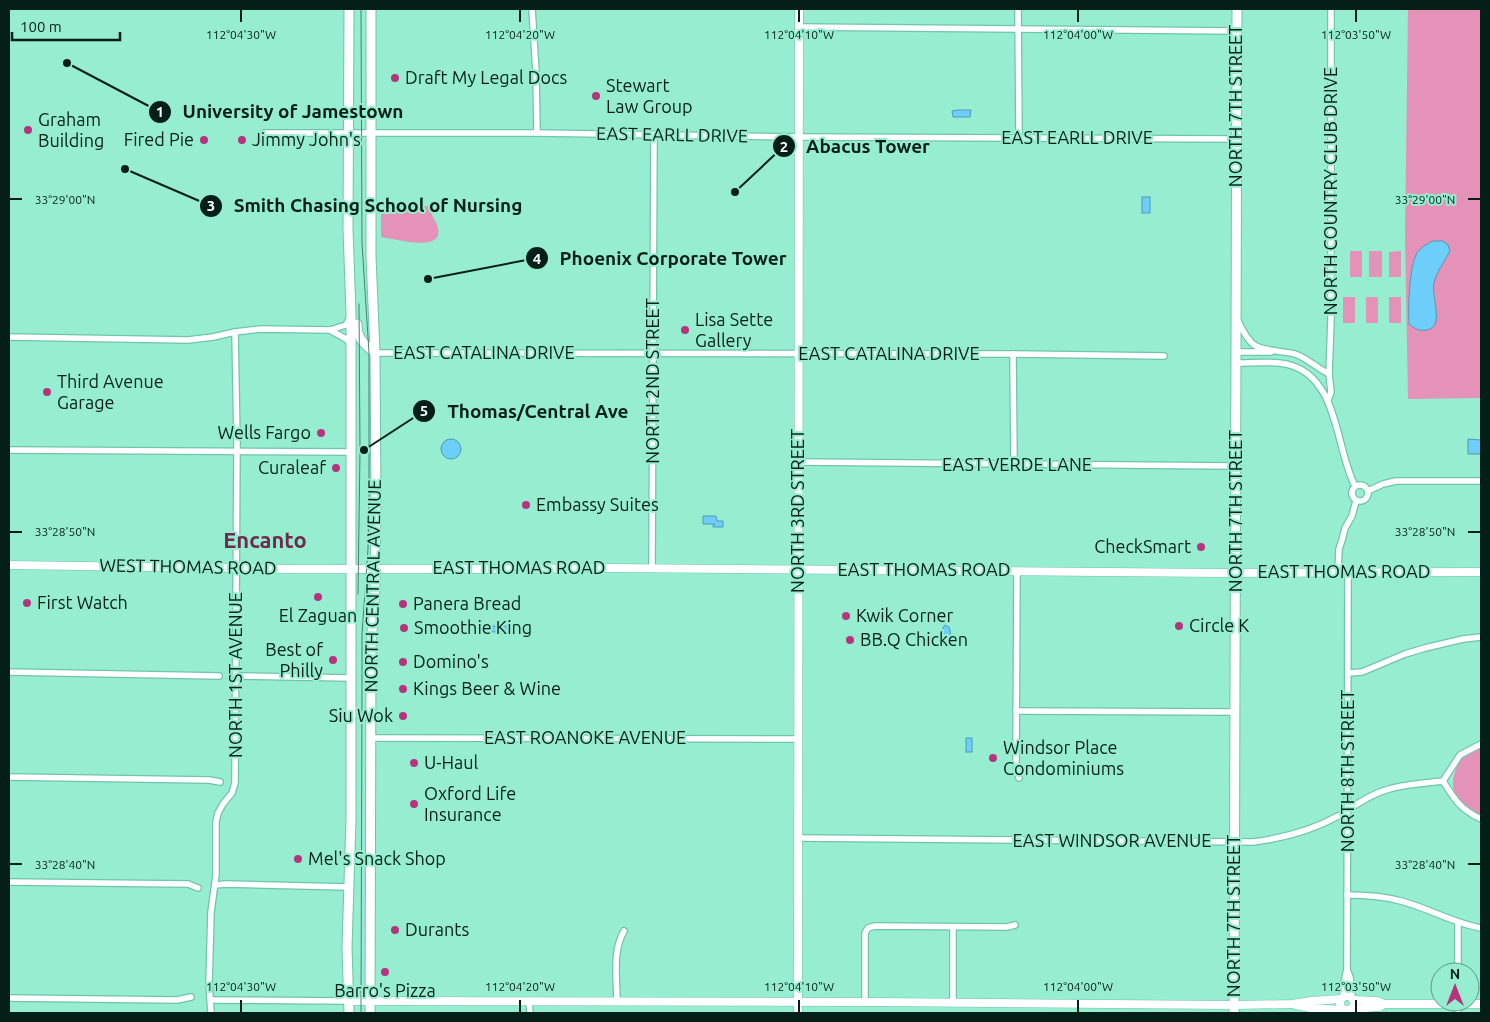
<svg xmlns="http://www.w3.org/2000/svg" width="1490" height="1022" font-family="Ubuntu,sans-serif">
<rect width="100%" height="100%" fill="#96edcf"/>
<g fill="#e592b9">
<path d="M1408,9H1481V398L1408,399L1405,237Z"/>
<path d="M384,206H431C429,215 436,219 438,228C444,254 392,238 381,237V208H384Z"/>
<rect x="1350" y="251" width="12" height="26"/>
<rect x="1369" y="251" width="13" height="26"/>
<path d="M1401,251V277H1389V252Z"/>
<rect x="1343" y="297" width="12" height="26"/>
<rect x="1366" y="297" width="12" height="26"/>
<rect x="1389" y="297" width="12" height="26"/>
<path d="M1481,748V816C1473,812 1463,808 1458,801C1449,789 1453,767 1464,757C1469,753 1475,751 1481,748Z"/>
</g>
<g fill="#6dcefa" stroke="#4e9ab6">
<path d="M957,110H971L970,117H953L952,111Z"/>
<rect x="1142" y="197" width="8" height="16"/>
<path d="M1433,241H1443L1448,245L1450,251C1445,261 1436,272 1434,283C1431,297 1445,326 1427,330C1419,331 1415,329 1409,324C1408,308 1409,267 1417,253C1421,247 1427,244 1433,241Z"/>
<path d="M1468,439L1481,440V454H1468Z"/>
<circle cx="451" cy="449" r="10"/>
<path d="M703,516H716L717,521H723V527H713V525L715,524H703Z"/>
<path d="M945,625L949,627C951,632 951,636 947,640L944,639C942,634 941,629 945,625Z"/>
<path d="M493,626H509L511,631L490,632V629Z"/>
<rect x="966" y="738" width="6" height="14"/>
</g>
<g fill="none" stroke-linecap="round" stroke-linejoin="round">
<defs>
<g id="street">
<path d="M532,9L536,72L537,133"/>
<path d="M1018,9L1019,137"/>
<path d="M799,27L1237,31"/>
<path d="M264,133H537L798,137L1236,139"/>
<path d="M1238,321C1242,329 1246,338 1253,344C1260,351 1284,351 1295,354C1307,358 1317,368 1329,374L1331,392L1328,400"/>
<path d="M330,330L346,339L351,344"/>
<path d="M9,337L188,340L213,337L235,332L261,329L330,330L346,325L350,317"/>
<path d="M1236,352H1271"/>
<path d="M375,353L1013,354L1164,356"/>
<path d="M1013,354L1014,465"/>
<path d="M1236,363C1252,363 1270,361 1286,364C1339,375 1335,448 1355,486"/>
<path d="M1329,374L1331,319V9"/>
<path d="M9,450L351,452"/>
<path d="M798,462L1235,466"/>
<circle cx="1360" cy="493" r="8"/>
<path d="M1368,491L1383,484L1396,481H1481"/>
<path d="M652,569L654,134"/>
<path d="M1017,571L1016,763L1017,771L1019,778"/>
<path d="M1338,572L1339,549L1342,540L1345,528L1352,516L1356,501"/>
<path d="M9,672L219,676"/>
<path d="M1348,673L1362,672L1405,654L1425,648L1463,639L1481,637"/>
<path d="M236,676L351,678"/>
<path d="M1016,711L1236,712"/>
<path d="M372,738L798,739"/>
<path d="M9,777L209,780L220,782"/>
<path d="M1443,781C1454,799 1461,810 1481,819"/>
<path d="M1443,781L1460,755L1481,744"/>
<path d="M798,838L1253,842C1284,838 1311,831 1338,816C1355,806 1370,794 1389,789C1406,784 1425,783 1443,781"/>
<path d="M9,882L188,884L198,888"/>
<path d="M215,885L226,884L348,887"/>
<path d="M1347,895C1365,895 1383,896 1401,901C1428,908 1453,923 1481,928"/>
<path d="M953,927V1003"/>
<path d="M1347,970L1350,977L1352,998"/>
<path d="M1458,972V922"/>
<path d="M9,998L177,1000L191,997"/>
<path d="M1342,998C1346,989 1343,980 1347,970L1348,572"/>
<path d="M211,1000L348,1001"/>
<path d="M529,1002L530,1013"/>
<path d="M617,1002C617,979 612,951 624,931"/>
<path d="M865,1002V933L868,928L875,926L1007,927L1015,925"/>
<path d="M211,1013L209,983L211,912L216,875V822L218,813L223,804L232,793L235,783L237,442L235,332"/>
<path d="M1458,1013V1002"/>
</g>
<g id="secondary">
<path d="M9,565L291,569H499L609,568L1221,573L1481,572"/>
<circle cx="1347" cy="1003" r="7"/>
<path d="M1353,1000L1377,1001L1384,1004"/>
<path d="M348,1001L879,1002L1234,1005L1292,1004L1311,1001L1341,999"/>
<path d="M1296,1005L1310,1008L1343,1010"/>
<path d="M1351,1009L1379,1007L1384,1004H1481"/>
<path d="M798,1013L799,9"/>
</g>
<g id="primary">
<path d="M357,324C357,339 364,344 375,353"/>
<path d="M349,1013L347,947L351,819V314L348,229L349,9"/>
<path d="M370,1013L371,647L375,588L376,500L375,353L371,256V9"/>
<path d="M1234,1013L1237,9"/>
</g>
</defs>
<use href="#street" stroke="#6ec5a8" stroke-width="8"/>
<use href="#secondary" stroke="#6ec5a8" stroke-width="9"/>
<use href="#primary" stroke="#6ec5a8" stroke-width="11"/>
<use href="#street" stroke="#fff" stroke-width="5.5"/>
<use href="#secondary" stroke="#fff" stroke-width="8"/>
<use href="#primary" stroke="#fff" stroke-width="9"/>
<g stroke="#49816e" stroke-width="1">
<path d="M358,594L360,451L359,304"/>
<path d="M361,1013L362,677V634L368,549L369,498V353L362,243L361,9"/>
</g>
</g>
<path fill="none" stroke="#041f17" stroke-width="2" d="M241,10V22M520,10V22M799,10V22M1078,10V22M1356,10V22M10,199H22M1468,199H1480M10,532H22M1468,532H1480M10,864H22M1468,864H1480M241,1000V1012M520,1000V1012M799,1000V1012M1078,1000V1012M1356,1000V1012"/>
<g fill="#b5347d" stroke="#96edcf" stroke-width="2">
<circle cx="395" cy="78" r="5"/>
<circle cx="596" cy="96" r="5"/>
<circle cx="28" cy="130" r="5"/>
<circle cx="204" cy="140" r="5"/>
<circle cx="242" cy="140" r="5"/>
<circle cx="685" cy="330" r="5"/>
<circle cx="47" cy="392" r="5"/>
<circle cx="321" cy="433" r="5"/>
<circle cx="336" cy="468" r="5"/>
<circle cx="526" cy="505" r="5"/>
<circle cx="1201" cy="547" r="5"/>
<circle cx="318" cy="597" r="5"/>
<circle cx="27" cy="603" r="5"/>
<circle cx="403" cy="604" r="5"/>
<circle cx="846" cy="616" r="5"/>
<circle cx="1179" cy="626" r="5"/>
<circle cx="404" cy="628" r="5"/>
<circle cx="850" cy="640" r="5"/>
<circle cx="333" cy="660" r="5"/>
<circle cx="403" cy="662" r="5"/>
<circle cx="403" cy="689" r="5"/>
<circle cx="403" cy="716" r="5"/>
<circle cx="993" cy="758" r="5"/>
<circle cx="414" cy="763" r="5"/>
<circle cx="414" cy="804" r="5"/>
<circle cx="298" cy="859" r="5"/>
<circle cx="395" cy="930" r="5"/>
<circle cx="385" cy="972" r="5"/>
</g>
<g text-anchor="middle" stroke-width="4" stroke-linejoin="round" paint-order="stroke">
<g font-size="18" fill="#041f17" stroke="#96edcf" text-anchor="start">
<text x="405" y="84">Draft My Legal Docs</text>
<text x="606" y="92">Stewart<tspan x="606" dy="21">Law Group</tspan></text>
<text x="38" y="126">Graham<tspan x="38" dy="21">Building</tspan></text>
<text x="194" y="146" text-anchor="end">Fired Pie</text>
<text x="252" y="146">Jimmy John's</text>
<text x="695" y="326">Lisa Sette<tspan x="695" dy="21">Gallery</tspan></text>
<text x="57" y="388">Third Avenue<tspan x="57" dy="21">Garage</tspan></text>
<text x="311" y="439" text-anchor="end">Wells Fargo</text>
<text x="326" y="474" text-anchor="end">Curaleaf</text>
<text x="536" y="511">Embassy Suites</text>
<text x="1191" y="553" text-anchor="end">CheckSmart</text>
<text x="37" y="609">First Watch</text>
<text x="413" y="610">Panera Bread</text>
<text x="318" y="622" text-anchor="middle">El Zaguan</text>
<text x="856" y="622">Kwik Corner</text>
<text x="1189" y="632">Circle K</text>
<text x="414" y="634">Smoothie King</text>
<text x="860" y="646">BB.Q Chicken</text>
<text x="323" y="656" text-anchor="end">Best of<tspan x="323" dy="21">Philly</tspan></text>
<text x="413" y="668">Domino's</text>
<text x="413" y="695">Kings Beer &amp; Wine</text>
<text x="393" y="722" text-anchor="end">Siu Wok</text>
<text x="1003" y="754">Windsor Place<tspan x="1003" dy="21">Condominiums</tspan></text>
<text x="424" y="769">U-Haul</text>
<text x="424" y="800">Oxford Life<tspan x="424" dy="21">Insurance</tspan></text>
<text x="308" y="865">Mel's Snack Shop</text>
<text x="405" y="936">Durants</text>
<text x="385" y="997" text-anchor="middle">Barro's Pizza</text>
</g>
<g font-size="18" fill="#041f17" stroke="#96edcf">
<text transform="translate(1236 106) rotate(-90)" y="6">NORTH 7TH STREET</text>
<text transform="translate(672 135) rotate(1)" y="6">EAST EARLL DRIVE</text>
<text x="1077" y="144">EAST EARLL DRIVE</text>
<text transform="translate(1331 191) rotate(-90)" y="6">NORTH COUNTRY CLUB DRIVE</text>
<text x="484" y="359">EAST CATALINA DRIVE</text>
<text x="889" y="360">EAST CATALINA DRIVE</text>
<text transform="translate(653 381) rotate(-90)" y="6">NORTH 2ND STREET</text>
<text x="1017" y="471">EAST VERDE LANE</text>
<text transform="translate(798 511) rotate(-90)" y="6">NORTH 3RD STREET</text>
<text transform="translate(1236 511) rotate(-90)" y="6">NORTH 7TH STREET</text>
<text transform="translate(188 567) rotate(1)" y="6">WEST THOMAS ROAD</text>
<text x="519" y="574">EAST THOMAS ROAD</text>
<text x="924" y="576">EAST THOMAS ROAD</text>
<text x="1344" y="578">EAST THOMAS ROAD</text>
<text transform="translate(373 586) rotate(-89)" y="6">NORTH CENTRAL AVENUE</text>
<text transform="translate(236 675) rotate(-90)" y="6">NORTH 1ST AVENUE</text>
<text x="585" y="744">EAST ROANOKE AVENUE</text>
<text transform="translate(1348 771) rotate(-90)" y="6">NORTH 8TH STREET</text>
<text x="1112" y="847">EAST WINDSOR AVENUE</text>
<text transform="translate(1234 916) rotate(-90)" y="6">NORTH 7TH STREET</text>
</g>
<g font-size="22" font-weight="bold" fill="#6c2c4d" stroke="#96edcf">
<text x="265" y="548">Encanto</text>
</g>
</g>
<g font-size="12" text-anchor="middle" fill="#041f17" stroke="#96edcf" stroke-width="4" stroke-linejoin="round" paint-order="stroke">
<text x="241" y="39">112°04'30"W</text>
<text x="520" y="39">112°04'20"W</text>
<text x="799" y="39">112°04'10"W</text>
<text x="1078" y="39">112°04'00"W</text>
<text x="1356" y="39">112°03'50"W</text>
<text x="65" y="204">33°29'00"N</text>
<text x="1425" y="204">33°29'00"N</text>
<text x="65" y="536">33°28'50"N</text>
<text x="1425" y="536">33°28'50"N</text>
<text x="65" y="869">33°28'40"N</text>
<text x="1425" y="869">33°28'40"N</text>
<text x="241" y="991">112°04'30"W</text>
<text x="520" y="991">112°04'20"W</text>
<text x="799" y="991">112°04'10"W</text>
<text x="1078" y="991">112°04'00"W</text>
<text x="1356" y="991">112°03'50"W</text>
</g>
<path fill="none" stroke="#041f17" stroke-width="2" d="M67 63L160 112M735 192L784 146M125 169L211 206M428 279L537 258M364 450L424 411"/>
<g fill="#041f17" stroke="#96edcf" stroke-width="2">
<circle cx="67" cy="63" r="5"/>
<circle cx="735" cy="192" r="5"/>
<circle cx="125" cy="169" r="5"/>
<circle cx="428" cy="279" r="5"/>
<circle cx="364" cy="450" r="5"/>
<circle cx="160" cy="112" r="12"/>
<circle cx="784" cy="146" r="12"/>
<circle cx="211" cy="206" r="12"/>
<circle cx="537" cy="258" r="12"/>
<circle cx="424" cy="411" r="12"/>
</g>
<g font-size="15" text-anchor="middle" font-weight="bold" fill="#fff">
<text x="160" y="117">1</text>
<text x="784" y="152">2</text>
<text x="211" y="211">3</text>
<text x="537" y="264">4</text>
<text x="424" y="416">5</text>
</g>
<g font-size="19" text-anchor="middle" font-weight="bold" fill="#041f17" stroke="#96edcf" stroke-width="4" stroke-linejoin="round" paint-order="stroke">
<text x="293" y="118">University of Jamestown</text>
<text x="868" y="153">Abacus Tower</text>
<text x="378" y="212">Smith Chasing School of Nursing</text>
<text x="673" y="265">Phoenix Corporate Tower</text>
<text x="538" y="418">Thomas/Central Ave</text>
</g>
<rect width="1490" height="1022" fill="none" stroke="#041f17" stroke-width="20"/>
<g transform="translate(1455 987)"><circle r="24" fill="#96edcf" stroke="#5c9b85"/>
<path d="M0-4L9 19L0 12L-9 19Z" fill="#b5347d"/>
<text y="-8" font-size="14" font-weight="bold" text-anchor="middle" fill="#041f17">N</text>
</g>
<path d="M12 32v8h108v-8" fill="none" stroke="#041f17" stroke-width="2.5"/>
<text x="20" y="32" font-size="15" fill="#041f17" stroke="#96edcf" stroke-width="4" paint-order="stroke">100 m</text>
</svg>
